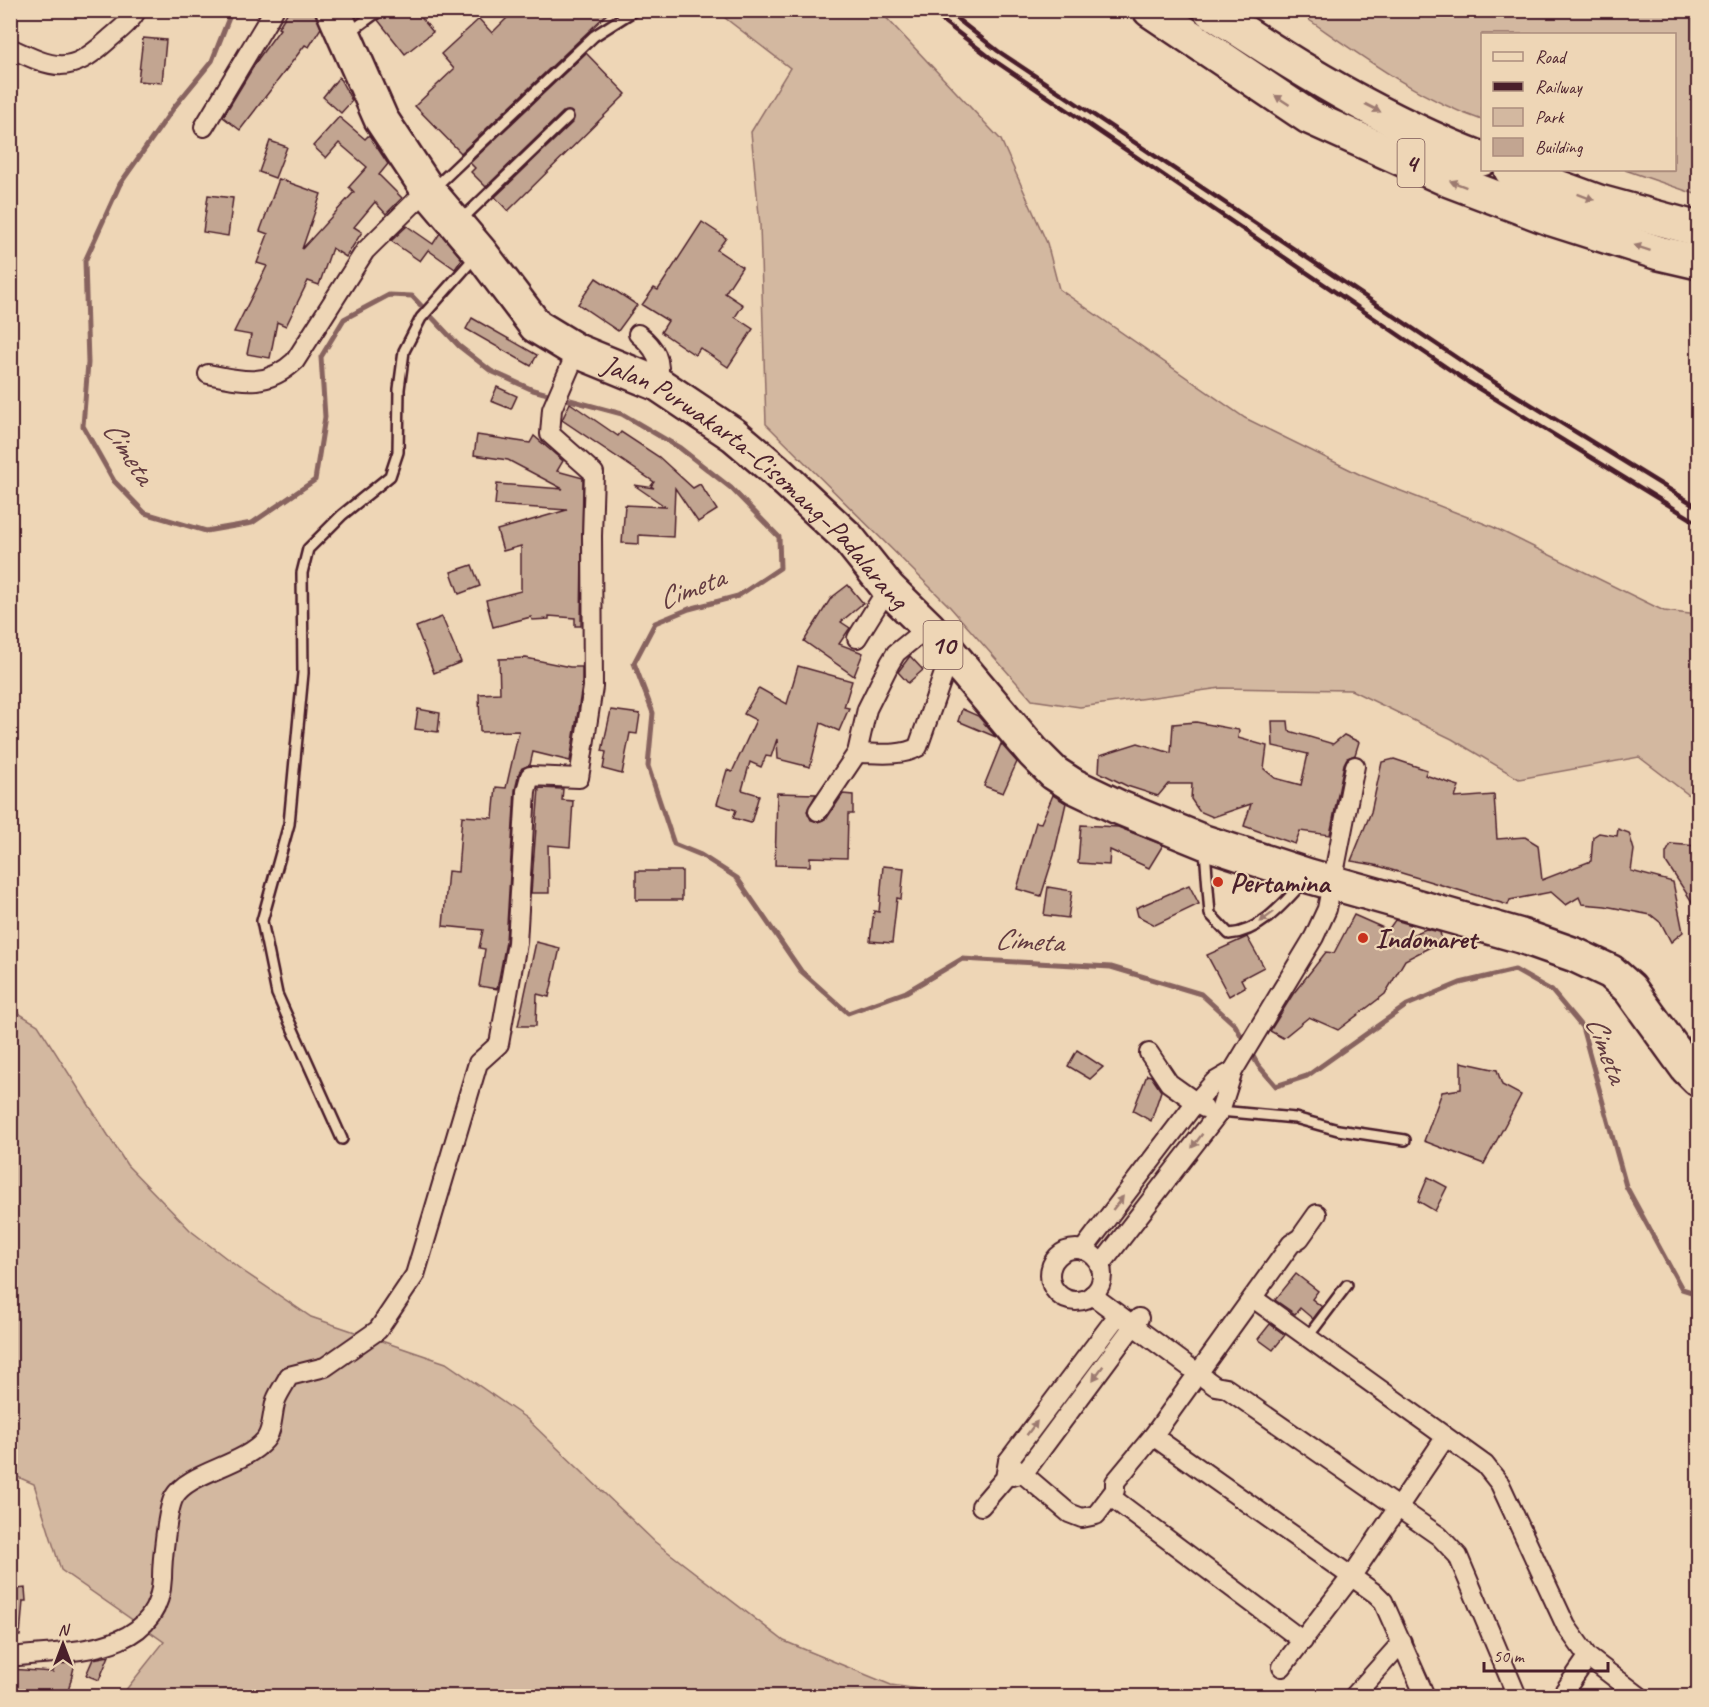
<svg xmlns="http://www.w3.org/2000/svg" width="1709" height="1707" font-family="Caveat,sans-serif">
<rect width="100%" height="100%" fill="#eed6b6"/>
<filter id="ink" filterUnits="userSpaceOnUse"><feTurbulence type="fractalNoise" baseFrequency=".0167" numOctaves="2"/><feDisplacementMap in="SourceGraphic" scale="12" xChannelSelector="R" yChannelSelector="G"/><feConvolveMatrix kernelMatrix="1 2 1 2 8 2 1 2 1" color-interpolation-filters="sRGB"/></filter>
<g filter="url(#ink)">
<g fill="#d3b8a0" stroke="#8e6c66" stroke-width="1.5">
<path d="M716,11H880L1001,140L1047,243L1059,289L1245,418L1363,476L1493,527L1664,611L1698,615V802L1639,757L1519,779L1452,739L1351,690L1221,688L1080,707L1032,700L950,607L766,424L760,225L751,132L790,68Z"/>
<path d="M1296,11H1698V195L1625,170H1674V34H1482V120C1414,97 1355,51 1296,11Z"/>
<path d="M10,1008L38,1025L127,1165L191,1231L243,1271L311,1317L446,1363L526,1418L655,1542L784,1641L891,1685L966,1696H121L164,1642L61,1570L34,1484L11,1474Z"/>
</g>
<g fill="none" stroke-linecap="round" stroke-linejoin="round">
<path stroke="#87635f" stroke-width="5" d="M232,10L212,61L175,106L120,184L85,261L88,363L83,426L114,481L145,513L206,531L252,523L315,480L325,417L321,357L344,319L389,295L412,296L459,346L491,371L533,390L622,414L680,448L731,488L779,537L780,568L738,596L689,609L655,623L634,663L653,713L648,766L674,844L701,855L737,878L801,971L848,1013L906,992L962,959L1111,967L1201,994L1235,1025L1258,1065L1276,1086L1307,1076L1407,1005L1460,983L1515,970L1552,991L1582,1027L1626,1186L1682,1289L1698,1294"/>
</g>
<g fill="#c2a591" stroke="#4a1f2b" stroke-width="1.5">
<path d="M289,10H315L321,28L309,47L305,45L240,130L223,117L258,59L280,29L278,28Z"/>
<path d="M387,10H415L433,32L405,54L378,20Z"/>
<path d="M515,10H611L461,153L415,106L454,69L441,54L479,19L492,33Z"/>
<path d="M143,38L166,40L162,83L138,81Z"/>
<path d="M586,53L626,94L508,211L495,197L573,122V113L563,112L486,187L471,172L475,168L470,163Z"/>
<path d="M339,77L352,101L341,113L323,97Z"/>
<path d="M339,117L365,139L369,135L388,164L379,175L402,198L386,214L375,202L354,227L362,232L346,257L332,248L319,285L308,281L286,326L277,322L270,358L247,354L251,335L234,332L267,266L257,263L268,234L260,231L279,179L321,194L302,249L354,192L349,187L367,167L339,143L326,158L313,146Z"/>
<path d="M270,141L287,147L275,178L259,172Z"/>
<path d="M208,195L233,198L228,236L203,232Z"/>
<path d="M702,222L726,238L717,250L742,267L725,293L743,305L735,317L753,329L728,367L700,348L695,355L661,332L668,321L642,305L654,288L658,290Z"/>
<path d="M407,226L433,244L440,233L462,259L455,269L428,250L420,261L391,241Z"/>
<path d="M596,278L637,305L618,331L578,304Z"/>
<path d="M472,318L537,355L531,366L466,329Z"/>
<path d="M497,387L517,396L511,409L491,401Z"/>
<path d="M570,403L618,436L621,432L659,457L693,488L700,484L717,510L698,522L675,488L673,537L639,535V544L622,543L625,505L666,507L634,485L654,488L651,486L654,482L562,420Z"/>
<path d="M477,435L530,443L534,436L563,461L557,471L583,478L581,626H575V618L549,616V619L532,620L531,617L493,627L486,600L521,591V546L503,551L497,530L567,510L495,505L497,484L563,489L508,460L474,455Z"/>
<path d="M472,565L480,586L459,594L451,572Z"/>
<path d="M848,585L863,603L841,622L850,628L839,644L863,653L854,676L804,641L831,598Z"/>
<path d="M442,617L461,662L434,673L416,627Z"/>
<path d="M910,656L923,670L908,683L898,672Z"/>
<path d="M526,658L570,667H582V686L570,761L533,752L530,765L522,768L519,773L515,790L506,942L497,989L479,986L485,949L479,948L483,930L443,926L448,871L458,872L462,816L493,818L496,787L506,788L519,731L480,732L479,694L500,693L499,659Z"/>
<path d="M798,666L852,681L844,707L849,708L839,731L821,723L810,767L778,759L777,739L771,757L766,756L761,767L750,762L742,790L759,795L751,823L733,818L736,810L717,804L727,770L732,772L756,720L744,714L759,688L787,704Z"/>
<path d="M418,709L440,713L438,732L415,729Z"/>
<path d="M962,709L978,716L996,737L958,721Z"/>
<path d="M611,710L640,714L637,734L630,733L622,774L603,769L606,752L602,751Z"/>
<path d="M1272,721H1288L1289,731L1333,744L1344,735L1359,742L1355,755L1347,758L1344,764L1330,835L1300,831L1295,844L1244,826L1251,804L1213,817L1199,811L1191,799L1192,784H1168L1158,796L1127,786L1099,772L1100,755L1138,743L1171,753L1173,724L1196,722L1239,730L1238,738L1267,746L1264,769L1275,778L1301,785L1308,754L1273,746Z"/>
<path d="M1001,744L1017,762L1003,793L984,786Z"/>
<path d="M1394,759L1427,770L1425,775L1459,786L1455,798L1494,795L1497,839L1525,837L1538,845L1542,880L1591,861L1593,837L1599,833L1617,836L1618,829L1629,833L1634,850L1631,871L1673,882L1683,932L1671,942L1661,923L1651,915L1605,906L1582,904L1579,897L1566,905L1551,892L1510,900L1508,905L1375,865L1351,861L1371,812L1382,762Z"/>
<path d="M539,788L563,789L562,800L573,801L570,847L548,845L549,893H531Z"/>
<path d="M777,793L816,794L807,811L811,820L818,822L827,818L843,794L853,795V814H848L847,858L810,857V866L775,865Z"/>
<path d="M1053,795L1066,803L1054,855L1041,896L1017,889L1036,822L1041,823Z"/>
<path d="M1081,825L1118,827L1163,845L1149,868L1110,850L1109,865L1078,863Z"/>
<path d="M1671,844L1698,846V911L1666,862V853Z"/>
<path d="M883,866L904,868L901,899L897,898L892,943L870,941L874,911L879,912Z"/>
<rect x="636" y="871" width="46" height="29"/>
<path d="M1189,885L1199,904L1155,925L1138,916L1136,908Z"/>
<path d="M1048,887L1072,891L1068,918L1044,915Z"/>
<path d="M1354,915L1388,930L1395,920L1412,925L1409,936L1426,929L1440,932L1442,941L1405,960L1385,994L1338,1030L1309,1017L1283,1038L1270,1031L1293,994L1326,952L1334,953Z"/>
<path d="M1247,937L1264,967L1241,979L1245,987L1229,996L1207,955Z"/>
<path d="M536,942L560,948L549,997L537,994L536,1026H518Z"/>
<path d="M1077,1050L1103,1067L1090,1079L1068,1066Z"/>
<path d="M1461,1062L1497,1070L1502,1085L1521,1095L1484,1164L1424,1141L1442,1092L1461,1089Z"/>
<path d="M1147,1075L1151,1076L1161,1091L1151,1121L1133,1111Z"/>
<path d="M1428,1177L1447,1187L1435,1211L1418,1201Z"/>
<path d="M1296,1274L1318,1291L1312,1299L1322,1307L1313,1319L1300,1308L1295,1314L1275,1300Z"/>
<path d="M1270,1324L1285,1335L1273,1350L1258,1339Z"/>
<path d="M25,1588L26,1601H23L20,1636H10V1590Z"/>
<path d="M109,1656L99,1680L86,1675L93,1659Z"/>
<path d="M75,1663L67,1696L39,1690L38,1696H10V1669L53,1672L55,1664Z"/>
</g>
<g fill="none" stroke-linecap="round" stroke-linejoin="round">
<defs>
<g id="lane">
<path d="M350,32L380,10"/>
<path d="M433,189L594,36L635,10"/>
<path d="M460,221L568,117"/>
<path d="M1205,850L1210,914L1229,934C1261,932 1285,902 1305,880"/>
<path d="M1220,1111L1295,1118L1338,1130L1405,1140"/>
<path d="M342,1139L277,994L262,921L289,824L303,673L302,573L308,549L342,515L390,476L398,452L399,389L404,351L421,318L476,256"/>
<path d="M1306,1339L1347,1285"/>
</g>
<g id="street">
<path d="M10,48C55,69 69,75 107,41C118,31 130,23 137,10"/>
<path d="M204,127L274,10"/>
<path d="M638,334C656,348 662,360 658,384"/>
<path d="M208,374C243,381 266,388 295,361L365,251L428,189"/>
<path d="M857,638L888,588"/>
<path d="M857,753C875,753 901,757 918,747L943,676L956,659"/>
<path d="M818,811L857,753L867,709L890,663L896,653L928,627"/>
<path d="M1149,1053L1169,1083L1204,1108"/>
<circle cx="1076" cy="1275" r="26"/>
<path d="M1083,1250L1196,1102L1214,1082L1233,1071"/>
<path d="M1100,1266L1220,1111L1233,1071L1314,937L1327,909L1355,766"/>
<path d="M1092,1295L1215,1386L1226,1388L1439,1536L1458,1556L1517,1696"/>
<path d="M1253,1298L1485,1465L1500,1484L1566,1626L1588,1657L1639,1696"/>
<path d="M1153,1436L1376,1594L1383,1601L1425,1696"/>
<path d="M1008,1461L1069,1513L1082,1518L1096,1515L1115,1490V1482L1153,1436L1291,1244L1300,1238L1317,1214"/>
<path d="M1013,1476L1024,1473L1139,1318"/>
<path d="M1111,1497L1303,1641"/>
<path d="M981,1506L1005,1478L1008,1461L1118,1315"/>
<path d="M10,1657C66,1650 159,1657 162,1578C162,1562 167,1510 174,1497C188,1472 243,1466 265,1440C273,1431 272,1412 276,1400C279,1392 285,1384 289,1376L325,1367L378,1330L415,1275L478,1063L499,1044L517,943L526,791L530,776L579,778L593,687L592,536L594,473L550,434L552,409L577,351"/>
<path d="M1282,1667L1351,1577L1445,1438"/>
<path d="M1354,1696L1402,1642"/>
<path d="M1561,1696L1588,1657"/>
</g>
<g id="highway">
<path id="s1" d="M333,10L381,119L430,193L480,252L536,326L577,351L658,384L734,435L774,469L848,538L888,588L928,627L1033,752L1054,773L1074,786L1118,807L1204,842L1309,876L1521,936L1575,955L1611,972L1630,989L1687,1068L1698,1079"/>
<path d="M1150,10L1309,117L1449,180L1552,219L1659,253L1698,262"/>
<path d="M1210,10C1296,68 1385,122 1482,159"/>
<path d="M1511,170L1599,202L1698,229"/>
</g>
</defs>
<use href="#lane" stroke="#4a1f2b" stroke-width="14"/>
<use href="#street" stroke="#4a1f2b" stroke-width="22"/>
<use href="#highway" stroke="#4a1f2b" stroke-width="38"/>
<use href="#lane" stroke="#eed6b6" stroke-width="9"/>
<use href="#street" stroke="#eed6b6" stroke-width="18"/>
<use href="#highway" stroke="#eed6b6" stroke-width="33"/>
<g stroke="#4a1f2b" stroke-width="4.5">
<path d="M929,10L992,59L1468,382L1698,523"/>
<path d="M946,10L998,51L1478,372L1698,507"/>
</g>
</g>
<defs><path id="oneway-solid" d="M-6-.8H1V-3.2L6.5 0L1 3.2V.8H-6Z" transform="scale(1.5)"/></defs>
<g fill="#9c7a70">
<use href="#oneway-solid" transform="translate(1282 100) rotate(-147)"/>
<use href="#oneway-solid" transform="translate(1373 108) rotate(27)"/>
<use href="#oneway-solid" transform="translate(1458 184) rotate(-159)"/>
<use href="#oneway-solid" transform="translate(1586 197) rotate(20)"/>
<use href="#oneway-solid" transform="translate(1642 248) rotate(-162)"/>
<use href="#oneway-solid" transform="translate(1267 917) rotate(143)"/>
<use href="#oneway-solid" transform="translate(1197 1141) rotate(127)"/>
<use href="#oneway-solid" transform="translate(1118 1203) rotate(-52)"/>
<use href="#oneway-solid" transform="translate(1098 1373) rotate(126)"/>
<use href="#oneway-solid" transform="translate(1032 1428) rotate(-53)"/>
</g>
</g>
<g fill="#c8321e" stroke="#eed6b6" stroke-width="2">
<circle cx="1218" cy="882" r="6"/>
<circle cx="1363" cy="938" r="6"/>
</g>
<g text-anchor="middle" stroke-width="4.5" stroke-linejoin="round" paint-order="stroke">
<g fill="#eed6b6" stroke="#7b5655" stroke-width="1.5">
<rect x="1397.5" y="139" width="27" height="48" rx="4.5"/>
<rect x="923.5" y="621" width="39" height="48" rx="4.5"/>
</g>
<g font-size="27" font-weight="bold" fill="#4a1f2b">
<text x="1411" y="172">4</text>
<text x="943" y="654">10</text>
</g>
<g font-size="28" fill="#4a1f2b" stroke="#eed6b6">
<text dy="10" stroke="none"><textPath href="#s1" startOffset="650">Jalan Purwakarta–Cisomang–Padalarang</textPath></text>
</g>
<g font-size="28" font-weight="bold" fill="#4a1f2b" stroke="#eed6b6" text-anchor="start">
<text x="1230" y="892">Pertamina</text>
<text x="1375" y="948">Indomaret</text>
</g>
<g font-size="30" font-style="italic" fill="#633b40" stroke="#eed6b6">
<text transform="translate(129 452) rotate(57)" y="10">Cimeta</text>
<text transform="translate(691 588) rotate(-21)" y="10">Cimeta</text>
<text transform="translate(1029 940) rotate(3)" y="10">Cimeta</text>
<text transform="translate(1607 1049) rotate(69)" y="10">Cimeta</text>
</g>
</g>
<rect width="1709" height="1707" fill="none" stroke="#eed6b6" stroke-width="36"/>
<rect x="18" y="18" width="1673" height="1671" fill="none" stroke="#4a1f2b" stroke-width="2" filter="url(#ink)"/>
<rect x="1481" y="33" width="195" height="138" fill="#eed6b6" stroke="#ac8d7e" stroke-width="1.5"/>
<rect x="1493" y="52" width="30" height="9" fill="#eed6b6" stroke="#ac8d7e" stroke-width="1.5"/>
<text x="1535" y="63" font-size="18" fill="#4a1f2b">Road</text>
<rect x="1493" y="82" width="30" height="9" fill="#4a1f2b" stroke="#ac8d7e" stroke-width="1.5"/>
<text x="1535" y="93" font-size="18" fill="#4a1f2b">Railway</text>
<rect x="1493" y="108" width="30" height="18" fill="#d3b8a0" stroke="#ac8d7e" stroke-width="1.5"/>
<text x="1535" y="123" font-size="18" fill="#4a1f2b">Park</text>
<rect x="1493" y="138" width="30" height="18" fill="#c2a591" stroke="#ac8d7e" stroke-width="1.5"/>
<text x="1535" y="153" font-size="18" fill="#4a1f2b">Building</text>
<g transform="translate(63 1644)" stroke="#eed6b6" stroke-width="4.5" paint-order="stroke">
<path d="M0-4.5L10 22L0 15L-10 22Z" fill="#4a1f2b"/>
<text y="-9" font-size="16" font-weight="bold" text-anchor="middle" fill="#4a1f2b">N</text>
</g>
<path d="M1484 1662v9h124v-9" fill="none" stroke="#4a1f2b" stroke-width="3"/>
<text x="1493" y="1662" font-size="18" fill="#4a1f2b" stroke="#eed6b6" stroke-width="4.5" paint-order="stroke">50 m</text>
</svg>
